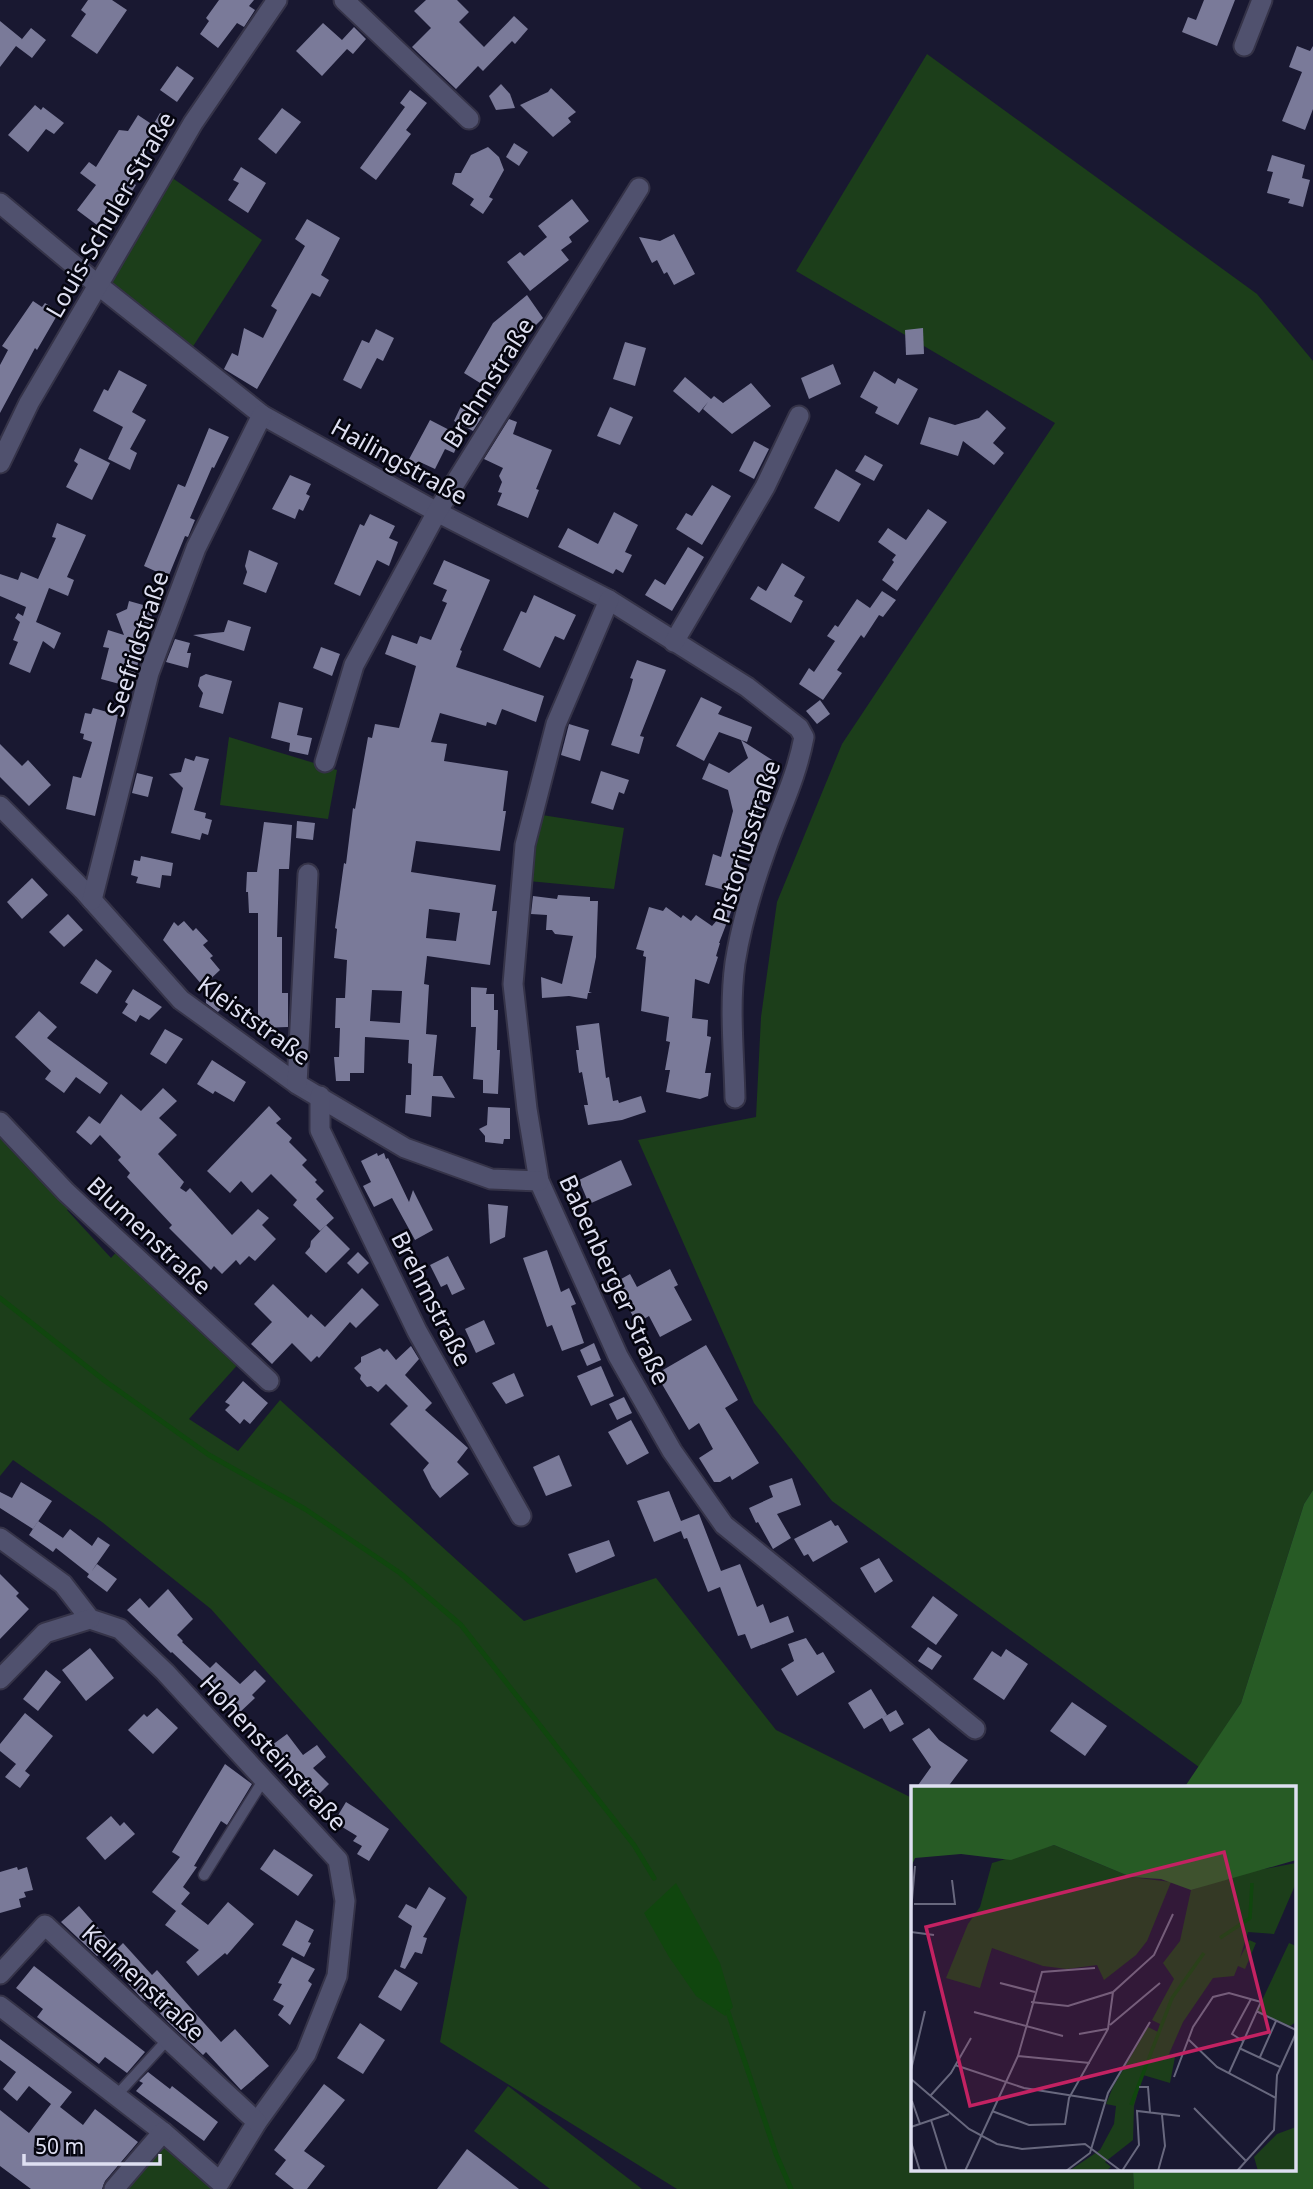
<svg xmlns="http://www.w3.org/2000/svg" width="1313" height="2189" font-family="'Noto Sans',sans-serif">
<rect width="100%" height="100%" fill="#191831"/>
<g fill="#1c3e1a">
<path d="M927,54L1257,294L1313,361V1490L1304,1504L1241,1703L1199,1767L832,1501L754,1403L638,1140L756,1117L761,1017L777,902L842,744L1055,423L796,271Z"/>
<path d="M168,175L262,240L190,351L103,284Z"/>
<path d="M229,737L337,770L328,819L220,805Z"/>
<path d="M542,815L624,828L614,889L528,881Z"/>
<path d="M0,1134L73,1206L67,1210L111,1258L120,1248L241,1361L189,1419L238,1451L280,1400L524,1621L656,1578L776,1730L912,1798V2170H1133L1134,2189H677L440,2042L467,1897L211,1609L102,1522L13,1460L0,1476Z"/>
<path d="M508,2086L642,2189H550L474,2131Z"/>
<path d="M163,2138L224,2189H120Z"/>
</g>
<path fill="#275b25" d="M1313,1490V2189H1134L1133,2170H1294V1788H1184L1241,1703L1304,1504Z"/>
<path fill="#10460e" d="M676,1883L720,1963L733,2007L725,2016L696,1996L669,1957L644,1913Z"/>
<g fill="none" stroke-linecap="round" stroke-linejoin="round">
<g stroke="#10460e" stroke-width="5">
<path d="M0,1298L105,1381L209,1455L305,1509L400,1573L461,1625L634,1845L654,1878"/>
<path d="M728,2012L776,2154L791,2189"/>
</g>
</g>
<g fill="#7a7a99" fill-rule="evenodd">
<path d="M88,0H112L127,10L97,54L71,36L86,14L81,10Z"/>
<path d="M219,0H254L249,6L255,10L244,27L237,23L218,48L200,34L209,21L206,18Z"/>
<path d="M426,0H457L469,12L459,22L484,47L514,16L528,29L515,44L512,41L483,71L478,66L456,89L412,47L431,28L414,11Z"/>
<path d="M1204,0H1235L1217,46L1182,32L1188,17L1196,20Z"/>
<path d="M0,21L22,39L18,44L31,28L46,40L32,58L16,46L0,67Z"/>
<path d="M323,23L342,40L354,27L366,39L353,54L347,49L322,76L296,51Z"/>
<path d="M1297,46L1310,51L1313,46V109L1305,130L1282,121L1302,72L1289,67Z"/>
<path d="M177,66L194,78L177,102L160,90Z"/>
<path d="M501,84L510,94L515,108L496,110L489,96Z"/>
<path d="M551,88L576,112L568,118L571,122L553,137L520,105L548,92Z"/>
<path d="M410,90L427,103L406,130L411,134L376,180L360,168L405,107L400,103Z"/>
<path d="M35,105L41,110L43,107L64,123L54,134L46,129L28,152L8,135Z"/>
<path d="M282,108L301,122L276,154L258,139Z"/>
<path d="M160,113L172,121V126L167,134L154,126L157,128L142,153L146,155L130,181L136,185L125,203L117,197L97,225L77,210L96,185L80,173L89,162L96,167L119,130L128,131L138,115L153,125Z"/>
<path d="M514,143L528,152L519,166L506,157Z"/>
<path d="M488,147L499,157L504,170L489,197L493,199L483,214L470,205L474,199L452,184L455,173H461L471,155Z"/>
<path d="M1272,155L1305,165L1302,178L1310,180L1303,207L1288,203L1290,199L1267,193L1273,172L1267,171Z"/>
<path d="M241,167L266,183L248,213L228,200L239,183L233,180Z"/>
<path d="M572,199L589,221L569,237L572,242L561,250L569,260L530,291L507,262L520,252L524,256L547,237L538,226Z"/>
<path d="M307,219L340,238L321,275L329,280L320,297L312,293L257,389L224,369L232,353L238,356L244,328L263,338L277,310L271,306L305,246L295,239Z"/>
<path d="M674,234L695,274L674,285L667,272L664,274L657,260L652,263L639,237L660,241Z"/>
<path d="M527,295L543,318L522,339L515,335L485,386L464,373L493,323Z"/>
<path d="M33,301L42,307L45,303L59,312L37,350L35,348L0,413V365L8,350L2,346Z"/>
<path d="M923,328L924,354L906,355L905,330Z"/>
<path d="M376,329L394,338L383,361L377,358L361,389L343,380L362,340L369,343Z"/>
<path d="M625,342L646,348L635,386L613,379Z"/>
<path d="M833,364L841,384L809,399L801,378Z"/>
<path d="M119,370L147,385L132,412L146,420L130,449L137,453L130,470L108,459L123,427L93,411L104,389L108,391Z"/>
<path d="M874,371L895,384L898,378L918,389L898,425L875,413L878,407L860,397Z"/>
<path d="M685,377L711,399L714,396L723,403L751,383L771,406L732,434L703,409L708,402L699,413L673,391Z"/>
<path d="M461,406L482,417L473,431L454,421Z"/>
<path d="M610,407L633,417L620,445L597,436Z"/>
<path d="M987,410L1006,428L993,443L1004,453L994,465L963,441L958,456L920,444L929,417L955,425L979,418Z"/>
<path d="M509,419L517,422L513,434L552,450L536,489L539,490L528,518L497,505L502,493L498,492L502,482L499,476L503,468L484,459Z"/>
<path d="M430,420L461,436L454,453L445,449L435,469L422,463L400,476Z"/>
<path d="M209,428L229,437L214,468L212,467L190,518L195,520L188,537L185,536L169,575L155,571L144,566L178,484L185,487Z"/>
<path d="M754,441L769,449L754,479L739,471Z"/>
<path d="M80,448L110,463L92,500L66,487L78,464L74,461Z"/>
<path d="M865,455L883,465L874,481L855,471Z"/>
<path d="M836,469L861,484L839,522L814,508Z"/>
<path d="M290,475L311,484L306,494L310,496L303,511L299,509L295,519L272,509Z"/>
<path d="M712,485L731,496L702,545L676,529L686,513L692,516Z"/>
<path d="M928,509L947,522L897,591L882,580L894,562L892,560L896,555L878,542L888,528L906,540Z"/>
<path d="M614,512L638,525L625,552L632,555L623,573L616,569L613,574L558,547L568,528L598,544Z"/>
<path d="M370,514L395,526L389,538L398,542L389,566L377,560L360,596L334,584L360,524L364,526Z"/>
<path d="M57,523L86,535L67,577L74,580L68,596L49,588L36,622L61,633L54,649L43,641L30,673L9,664L18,642L13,640L20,622L15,618L18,613L23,616L26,607L0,596V574L18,580L21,572L38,579L56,538L52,537Z"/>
<path d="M688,547L704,557L672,611L645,595L655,579L665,585Z"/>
<path d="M249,550L278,563L266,593L243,584L247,572L245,566Z"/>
<path d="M444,560L490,580L460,650L462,651L456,667L544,696L536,722L502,709L496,725L487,722L486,726L440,713L431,742L447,744L444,761L508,771L503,811H506L500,851L416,841L411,872L496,885L492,911H497L490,965L427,956L424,984L429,985L426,1034L437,1035L433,1076H442L455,1098L432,1096L431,1117L405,1113L406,1095H411L412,1064L408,1063L409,1040L365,1037L364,1073H350V1081H336L334,1057H339L340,1028H335L336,998H345L347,960L334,958L337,929L335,928L344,863L346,864L353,808L355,809L368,737L372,738L375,724L399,728L416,666L385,654L392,635L417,644L420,636L431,640L447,603L442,601L447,590L433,584ZM429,909L460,913L456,941L426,938ZM372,990L402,991L400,1023L370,1021Z"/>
<path d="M782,563L805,577L794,596L803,601L791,623L750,599L758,586L766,591Z"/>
<path d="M882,591L896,600L883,617L879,615L864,638L861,635L837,670L842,673L823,700L799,684L809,668L814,672L835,641L827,636L835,625L838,627L857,599L870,608Z"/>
<path d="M534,595L576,615L564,640L555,636L540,668L503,650L521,611L526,613Z"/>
<path d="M129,601L154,608L134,677L129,675L127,686L101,679L109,648L103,647L108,630L124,635L116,614L127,609Z"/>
<path d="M228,620L251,627L244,651L193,635L224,632Z"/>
<path d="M175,639L190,643L187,653H191L188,668L166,662Z"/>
<path d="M321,647L340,654L332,676L313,668Z"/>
<path d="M637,660L666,670L640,736L644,737L639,754L611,745L630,690L633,679L630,678Z"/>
<path d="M206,674L232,681L223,714L199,707L203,693L198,686L200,677Z"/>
<path d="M701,697L722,707L718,714L752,727L747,742L741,740L777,763L766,789L769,791L766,799L756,816L750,814L728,891L705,885L713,854L721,857L733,811L728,790L702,779L709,763L729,773L748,758L741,740L719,732L704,761L676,746Z"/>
<path d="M820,700L830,714L817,724L806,711Z"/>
<path d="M279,702L303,708L297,735L312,738L308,755L289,751L290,743L271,738Z"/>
<path d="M93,708L118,715L95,816L66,809L73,776L81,778L92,742L83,739L84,734L80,733L85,713L91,714Z"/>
<path d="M569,724L589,730L580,761L561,755Z"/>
<path d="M0,744L22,766L28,760L51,785L29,806L0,777Z"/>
<path d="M196,756L209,759L194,810L206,813L205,818L212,820L208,835L202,833L200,840L171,833L183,788L169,774L181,772L185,758L194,761Z"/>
<path d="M601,771L629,780L624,794L619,792L613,810L591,803Z"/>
<path d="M137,773L153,777L148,797L132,793Z"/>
<path d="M297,821L315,823L313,840L296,838Z"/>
<path d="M264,822L292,825L289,869H279L277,937H282V993H288V1027L258,1028V913H249L248,892H246L247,872H257Z"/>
<path d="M141,856L173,863L171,876L162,875L160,888L136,883L138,877L131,875L134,860L140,861Z"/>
<path d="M32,878L48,895L22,919L7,902Z"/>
<path d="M558,895L590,897V901H598L596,957L589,992L592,993H588L587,999L569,996L542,998L541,977L562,984L573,936L555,934L552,930H546L547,915L531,914L533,896L557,899Z"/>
<path d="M732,903L734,904L719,943H720L716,956L718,957L709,984L695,979L692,1018L708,1020L707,1036L711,1037L705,1073H711L708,1096L700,1099L666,1092L670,1070H665L670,1042L666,1041L669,1017L641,1011L646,957L643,956L644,951L636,949L649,907L663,911L666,907L681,918L683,915L691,921L696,915L712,926Z"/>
<path d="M68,914L83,930L64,947L49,932Z"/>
<path d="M184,921L193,931L196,928L208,941L203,945L213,956L210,958L220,970L203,986L163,940L174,922L178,926Z"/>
<path d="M96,959L112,971L97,994L80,983Z"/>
<path d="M471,987L487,988L486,994H494V1010H498L497,1050H500L498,1094L483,1093V1080L473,1079L476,1027H471Z"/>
<path d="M216,988L228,1001L218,1012L206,1003V997Z"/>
<path d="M133,989L162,1007L149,1020L140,1015L136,1022L122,1013L128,1004L125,1002Z"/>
<path d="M39,1011L57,1027L47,1038L108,1083L100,1094L76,1077L64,1093L45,1079L51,1071L15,1037Z"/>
<path d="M599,1023L606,1078L609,1077L613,1101L618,1100L619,1103L641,1096L646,1112L622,1120L588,1125L584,1105H588L582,1072L579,1073L576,1050H579L576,1026Z"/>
<path d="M165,1029L183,1039L166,1064L150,1054Z"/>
<path d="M212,1060L246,1082L234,1102L215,1091L213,1094L197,1084Z"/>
<path d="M163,1088L177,1101L159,1118L177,1135L158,1154L184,1182L180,1188L186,1192L190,1188L232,1235L258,1209L269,1218L262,1225L276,1239L255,1261L249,1256L240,1265L236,1260L222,1274L214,1266L211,1270L169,1228L172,1225L127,1177L130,1173L118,1160L121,1157L100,1135L91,1145L76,1132L89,1116L100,1124L121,1094L141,1111Z"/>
<path d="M269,1106L281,1119L276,1123L292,1138L289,1142L307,1160L302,1165L317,1180L315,1182L324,1191L316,1199L334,1218L320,1231L293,1205L297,1200L271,1174L252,1193L241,1181L230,1193L207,1171Z"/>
<path d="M488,1107L510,1108V1139H504L503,1144L485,1142V1136L479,1129L487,1125Z"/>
<path d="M377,1153L378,1156L384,1153L386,1159L388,1158L409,1202L413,1190L433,1230L415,1240L392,1198L374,1207L363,1186L371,1182L361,1161Z"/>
<path d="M621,1160L632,1185L589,1204L579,1180Z"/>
<path d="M488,1204L508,1206L505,1237L490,1244Z"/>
<path d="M326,1225L350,1249L326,1273L305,1253L310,1247L311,1241Z"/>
<path d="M547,1250L561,1292L569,1288L576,1304L571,1306L584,1343L562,1351L552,1325L547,1327L523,1258Z"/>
<path d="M358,1252L369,1263L358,1274L347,1263Z"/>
<path d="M448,1256L465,1289L452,1295L447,1284L441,1287L430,1265Z"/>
<path d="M670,1269L678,1285L674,1287L692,1320L660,1337L649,1316L637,1323L614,1283L630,1274L637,1287Z"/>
<path d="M273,1284L308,1318L311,1314L325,1327L362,1288L379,1305L356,1328L350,1322L319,1358L317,1356L311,1362L292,1343L272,1364L251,1344L272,1322L254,1304Z"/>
<path d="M484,1320L495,1344L476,1353L465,1329Z"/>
<path d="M594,1343L601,1360L587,1366L580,1350Z"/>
<path d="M706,1345L738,1400L725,1408L759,1463L732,1480L730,1476L720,1482H714L699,1458L713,1449L699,1423L689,1430L656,1374Z"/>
<path d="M411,1346L419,1359L405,1375L432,1403L425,1410L468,1448L457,1462L469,1474L440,1498L432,1488L423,1470L429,1463L390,1424L408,1406L386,1384L378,1392L371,1386L367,1387L360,1379L361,1375L354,1368L361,1362V1357L380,1348L384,1352L387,1349L396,1360Z"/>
<path d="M601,1366L614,1396L591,1406L577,1376Z"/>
<path d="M514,1373L524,1396L506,1404L492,1383Z"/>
<path d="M243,1381L268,1403L250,1424L244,1419L240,1424L225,1410L230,1405L225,1402Z"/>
<path d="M624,1397L632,1413L617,1420L609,1404Z"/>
<path d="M631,1420L649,1453L627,1465L608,1432Z"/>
<path d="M559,1455L572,1486L546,1496L533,1467Z"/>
<path d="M792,1478L801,1505L777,1514L791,1538L773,1549L758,1522L756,1523L749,1508L773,1497L769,1486Z"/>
<path d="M21,1482L52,1501L33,1529L0,1508V1492L12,1498Z"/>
<path d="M669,1491L681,1521L699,1514L721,1571L740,1564L757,1607L763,1604L770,1623L788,1616L794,1632L751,1649L745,1634L738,1636L720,1587L708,1592L687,1538L684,1539L681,1531L654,1542L637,1501Z"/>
<path d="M831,1520L835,1526L838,1525L848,1542L813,1562L808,1554L804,1556L794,1539Z"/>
<path d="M38,1521L63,1538L59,1543L70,1529L92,1546L98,1537L110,1545L91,1572L97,1564L117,1579L107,1592L87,1577L89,1574L56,1548L53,1552L29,1535Z"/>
<path d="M609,1540L615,1556L576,1573L568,1554Z"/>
<path d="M879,1558L893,1581L875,1593L860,1568Z"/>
<path d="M0,1574L19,1593L16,1596L29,1609L0,1639Z"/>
<path d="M168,1589L193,1619L177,1635L183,1641L182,1642L210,1668L216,1662L240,1684L255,1670L266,1681L252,1695L255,1698L238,1714L228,1705L232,1701L227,1696L223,1700L172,1652L171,1653L127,1610L140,1598L149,1608Z"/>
<path d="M933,1596L958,1615L936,1645L911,1627Z"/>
<path d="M806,1638L817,1655L823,1652L835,1672L797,1696L781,1669L794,1661L788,1644Z"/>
<path d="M928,1647L942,1656L932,1670L918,1661Z"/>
<path d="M90,1648L114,1678L86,1701L62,1670Z"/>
<path d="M1006,1649L1028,1664L1004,1700L973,1679L992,1651L1001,1657Z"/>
<path d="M46,1670L61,1682L38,1711L23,1699Z"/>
<path d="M871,1689L887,1715L884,1717L896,1710L904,1724L890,1732L882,1718L864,1729L848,1703Z"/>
<path d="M1072,1702L1107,1726L1085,1756L1050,1731Z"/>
<path d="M157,1708L178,1728L153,1754L128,1730L144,1714L147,1717Z"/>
<path d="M25,1713L53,1736L25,1771L30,1775L20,1788L5,1777L16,1764L0,1751V1744Z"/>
<path d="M929,1728L939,1740L968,1760L947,1788H916L931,1767L912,1739Z"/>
<path d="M287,1734L303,1755L317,1745L326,1757L313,1768L329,1784L313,1800L268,1748Z"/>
<path d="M225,1764L252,1784L227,1825L221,1821L194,1866L197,1867L183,1887L190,1893L181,1904L208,1925L228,1902L254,1924L227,1955L225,1953L198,1976L186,1962L199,1950L165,1925L180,1906L176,1911L152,1892L180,1857L172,1852Z"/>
<path d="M346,1802L389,1829L369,1861L357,1854L362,1846L353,1841L357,1836L334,1822Z"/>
<path d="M111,1816L120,1826L124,1822L135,1834L105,1860L86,1838Z"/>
<path d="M274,1849L313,1875L298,1896L260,1869Z"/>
<path d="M17,1867L18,1870L27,1867L33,1890L24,1892L26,1897L19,1899L21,1907L0,1913V1872Z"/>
<path d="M429,1887L446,1898L423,1937L427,1938L422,1954L415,1952L405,1969L400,1967L412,1926L398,1917L406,1904L416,1909Z"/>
<path d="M79,1906L117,1949L123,1943L152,1975L157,1970L221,2042L235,2029L269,2066L241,2090L206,2052L203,2055L168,2022L147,1999L145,2001L141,1998L101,1953L97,1956L61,1922Z"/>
<path d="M296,1920L314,1930L308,1942L311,1943L304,1957L282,1945Z"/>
<path d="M292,1957L315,1969L308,1981L312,1984L290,2025L278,2015L284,2006L273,2000L282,1984L278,1983Z"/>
<path d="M34,1966L145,2052L127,2073L105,2057L99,2064L37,2017L43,2009L16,1988Z"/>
<path d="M395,1969L418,1983L401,2011L378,1997Z"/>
<path d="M360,2023L385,2040L363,2074L337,2058Z"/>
<path d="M0,2039L72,2092L60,2107L83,2125L95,2109L138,2142L105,2181L102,2189H31L0,2166V2110L29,2133L51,2104L29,2086L17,2101L3,2089L16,2072L0,2060Z"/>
<path d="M148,2072L170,2089L172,2086L218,2122L204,2141L136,2091L143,2083L139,2081Z"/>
<path d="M324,2084L345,2100L304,2151L325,2166L307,2189H294L275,2174L286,2160L274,2150Z"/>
<path d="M467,2149L519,2189H437Z"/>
</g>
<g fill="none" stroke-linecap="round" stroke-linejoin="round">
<defs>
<g id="lane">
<path d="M204,1875L264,1779"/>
<path d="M116,2096L168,2039"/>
</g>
<g id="street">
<path d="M344,0L469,119"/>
<path d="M1244,46L1262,0"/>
<path d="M0,203L98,285L262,415L437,512L609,600L747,687L799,728L804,737C796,779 780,809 766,849C753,885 741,925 735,963C729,1007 734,1053 735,1098"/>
<path d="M0,463L29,403L193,123L277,0"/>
<path d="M609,600L556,724L525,845L513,984L527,1109L539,1181L618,1356L672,1451L724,1525L975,1729"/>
<path d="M674,642L765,487L799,416"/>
<path d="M325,762L354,665L392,595L437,512L639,188"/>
<path d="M0,806L83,890L181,1000L297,1084L405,1148L491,1179L539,1181"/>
<path d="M92,900L149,673L196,548L262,415"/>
<path d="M297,1084L308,874"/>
<path d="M320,1096V1130L417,1331L521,1516"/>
<path d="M0,1122L66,1192L269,1381"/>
<path d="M0,1538L63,1584L90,1619L120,1629L165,1672L338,1860L345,1901L337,1976L306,2054L257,2122L220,2182L163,2132L0,2006"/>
<path d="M0,1679L45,1633L90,1619"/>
<path d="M0,1974L45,1925L257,2122"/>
<path d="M114,2189L163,2132"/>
</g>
</defs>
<use href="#lane" stroke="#353348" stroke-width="13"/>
<use href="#street" stroke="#353348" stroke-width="23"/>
<use href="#lane" stroke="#50516e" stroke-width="10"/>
<use href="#street" stroke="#50516e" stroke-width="19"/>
</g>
<g text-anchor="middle" stroke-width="5" stroke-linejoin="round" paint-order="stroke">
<g font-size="24" fill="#dedff1" stroke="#05050f">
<text transform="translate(111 215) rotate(-60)" y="8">Louis-Schuler-Straße</text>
<text transform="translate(489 383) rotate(-58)" y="8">Brehmstraße</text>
<text transform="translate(399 462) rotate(29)" y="8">Hailingstraße</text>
<text transform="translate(138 644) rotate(-72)" y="8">Seefridstraße</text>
<text transform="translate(747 842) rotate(-72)" y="8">Pistoriusstraße</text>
<text transform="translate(254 1021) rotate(36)" y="8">Kleiststraße</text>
<text transform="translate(149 1236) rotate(43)" y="8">Blumenstraße</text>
<text transform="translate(614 1280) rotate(65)" y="8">Babenberger Straße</text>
<text transform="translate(431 1299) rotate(63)" y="8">Brehmstraße</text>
<text transform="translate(273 1753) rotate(47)" y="8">Hohensteinstraße</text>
<text transform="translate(143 1983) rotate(43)" y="8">Kelmenstraße</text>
</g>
</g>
<g transform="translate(911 1786)">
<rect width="385" height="385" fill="#191831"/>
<path d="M143,59L220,91L260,96L236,155L225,169L193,194L186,179L156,183L132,180L81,162L69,202L35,192L57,138L69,121L81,77ZM385,77V97L363,148L337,146L329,172L338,154L345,157L334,183L327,180L323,190L302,192L272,236L258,268L264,271L259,297L232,289L223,320L222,354L194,376L200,381L195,385H158L189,364L203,338L205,320L195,318L202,301L237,241L247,246L249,238L241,234L263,193L252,177L269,155L280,104L332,87ZM378,157L385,160V236L379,240L346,225ZM385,341V385H347L343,371L366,348Z" fill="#1c3e1a"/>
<path d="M0,0H385V74L280,104L250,93L220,91L143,59L100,74L50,68L4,72L0,81Z" fill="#275b25"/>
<path fill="none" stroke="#10460e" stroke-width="3.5" d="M309,152L339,132L341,97M220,319L261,212L293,167"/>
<path fill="none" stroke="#68687e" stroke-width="2" d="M3,118H44L41,94M0,125L4,80M0,146L23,149M89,197L124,206M120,216L157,220L202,206L243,169L262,128M345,225L385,244M63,226L152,250M199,239L249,197M168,248L196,243M277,253L306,281L365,312M332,255L321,248L340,213M328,262L369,281M107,270L179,277M349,271L365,235M44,279L113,302L195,315M0,284L14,225M263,291L282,241L302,211L318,207L350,216L318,287M0,293L58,343L86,358L111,363L174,358L210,385M228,301H237L239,326M20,309L40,287L60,252M1,315L9,338M283,322L335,375M81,325L118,339L154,338L158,312L197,243L202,206M20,334L36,385M0,341L38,328M0,356L9,385M54,385L107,270L131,186L184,182M155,385L179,367L197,307L239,236M211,385L228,359L226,325L269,330M247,385L254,360L251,329M326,385L363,344L366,289L385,247"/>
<path fill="#c32262" fill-opacity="0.15" stroke="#c32262" stroke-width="3.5" d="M313,66L358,246L59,320L15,141Z"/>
<rect width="385" height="385" fill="none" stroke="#dedff1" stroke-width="3.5"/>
</g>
<path d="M24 2154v10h136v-10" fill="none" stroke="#dedff1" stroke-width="3.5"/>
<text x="35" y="2154" font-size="21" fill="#dedff1" stroke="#05050f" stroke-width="5" paint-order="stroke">50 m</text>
</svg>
